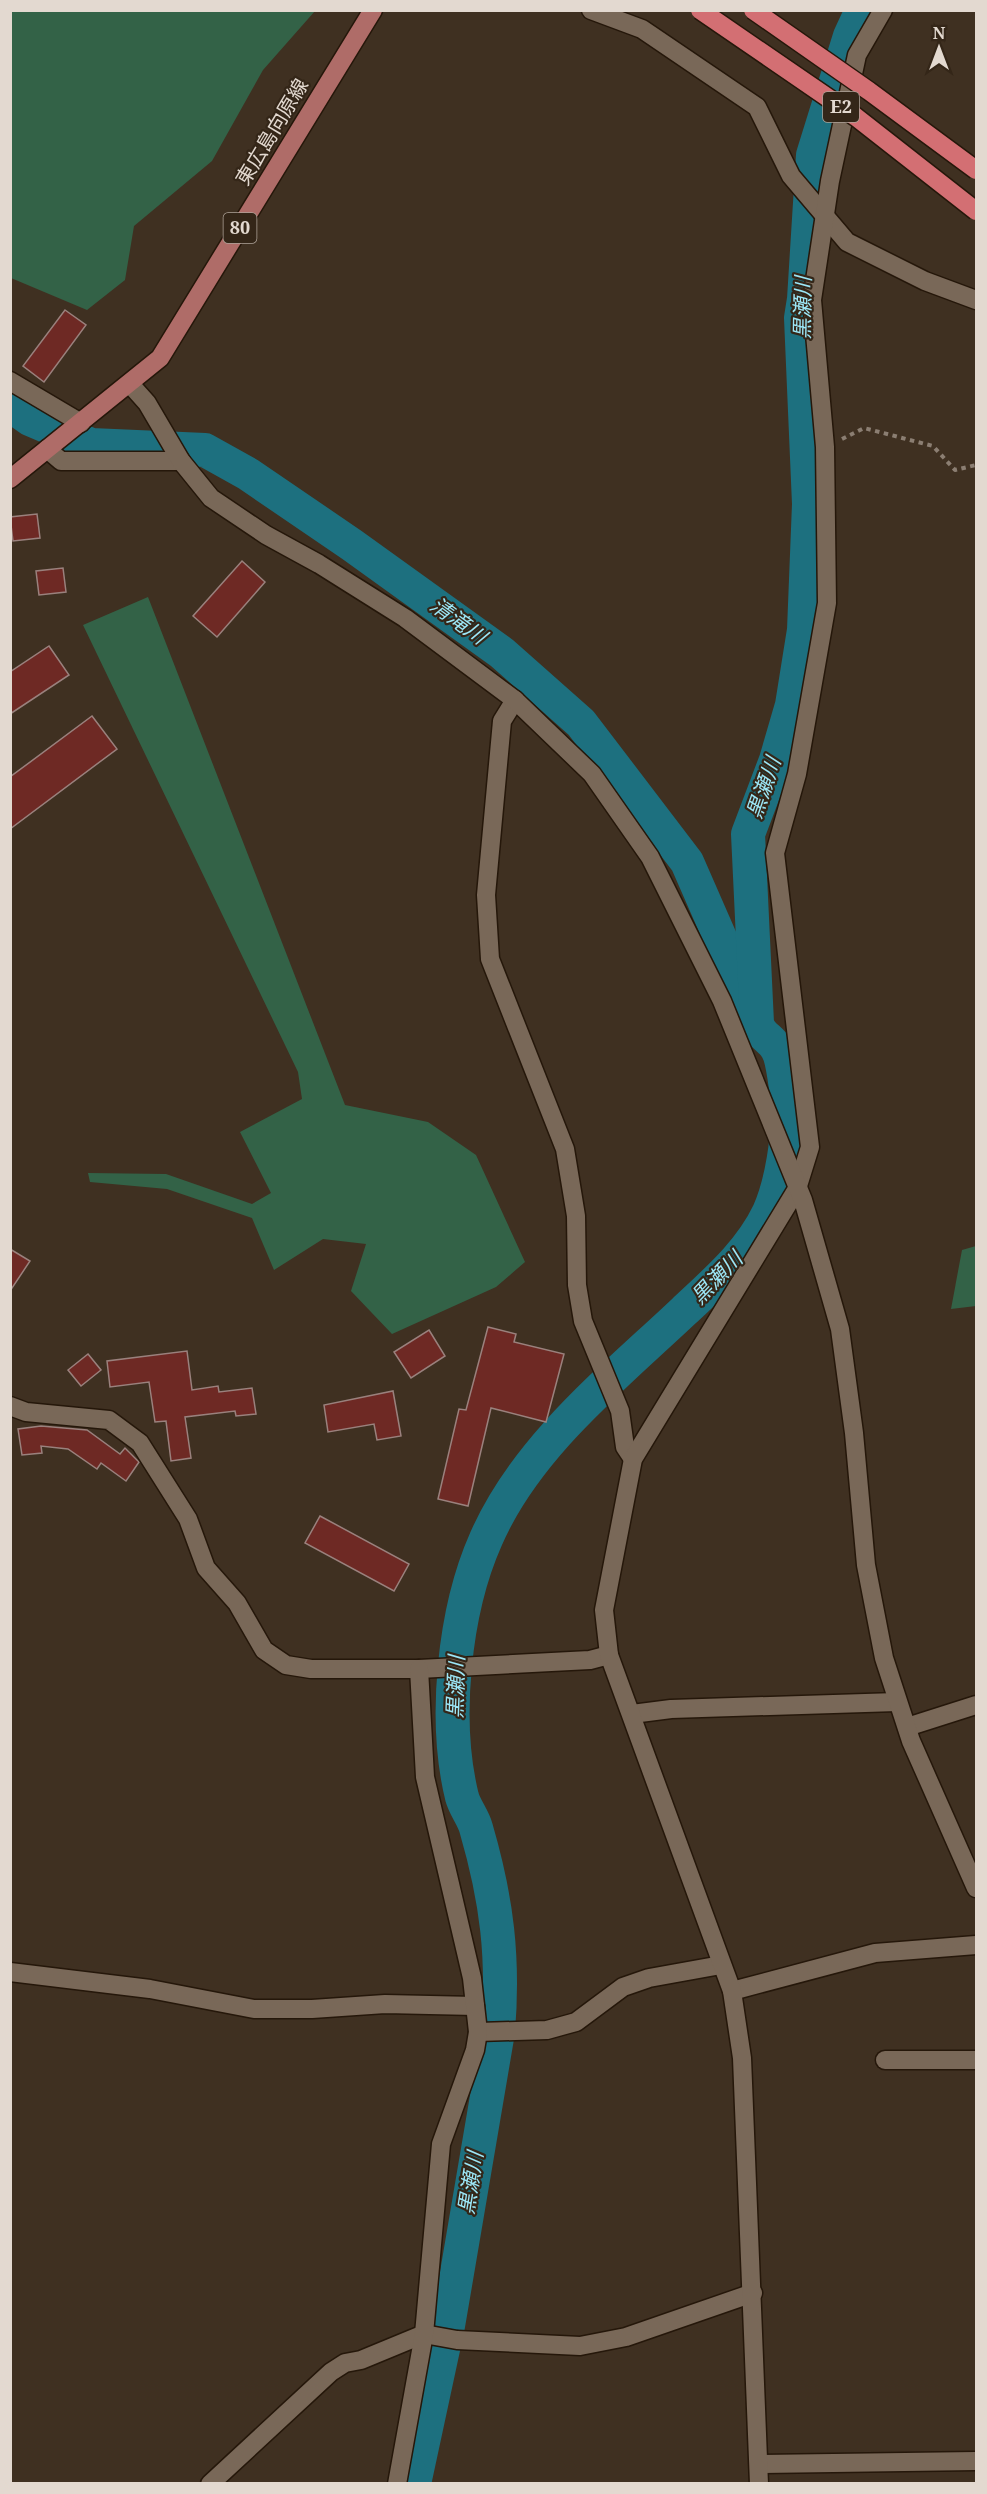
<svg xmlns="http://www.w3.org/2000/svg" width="987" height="2494" font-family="'Noto Serif','Noto Sans JP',serif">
<rect width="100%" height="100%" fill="#3f3021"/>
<g fill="#336247">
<path d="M10,11H315L263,70L212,161L134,226L125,280L87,310L11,278Z"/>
<path d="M148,597L345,1105L428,1122L476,1155L525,1262L496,1287L392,1334L351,1291L366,1244L323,1239L274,1270L252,1218L167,1189L90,1182L88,1173L166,1174L252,1204L271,1193L240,1132L302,1099L298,1072L83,625Z"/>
<path d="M976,1246V1306L951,1309L962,1250Z"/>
</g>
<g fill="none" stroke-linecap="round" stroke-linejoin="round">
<g stroke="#1d707f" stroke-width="34">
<path d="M10,405L30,419L91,445L205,450L248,474L352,545L502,653L581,723L687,862L749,1004"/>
<path d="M414,2484L448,2326L498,2032C504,1958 497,1900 476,1828C473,1817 465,1808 462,1797C443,1720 454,1611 486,1539C526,1447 613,1378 684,1311C716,1281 750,1252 769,1212C782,1182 789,1138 787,1105C787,1093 783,1059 777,1049C771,1038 760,1036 757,1023L748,834L776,760L792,705L804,630L809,504L801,318L804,299L813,155L850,36L862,10"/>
</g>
</g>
<g fill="#6e2924" stroke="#9a817d" stroke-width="1.5">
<path d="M65,310L86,325L44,382L23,366Z"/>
<path d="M37,514L40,538L13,541L10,517Z"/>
<path d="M242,561L265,582L217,637L193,616Z"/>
<path d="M63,568L66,592L39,595L36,571Z"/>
<path d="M49,646L69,675L10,714V672Z"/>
<path d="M92,716L117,749L10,829V777Z"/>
<path d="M10,1249L30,1261L10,1291Z"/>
<path d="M488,1327L516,1334L514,1342L564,1354L546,1422L491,1408L468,1506L438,1499L459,1409L466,1410Z"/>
<path d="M429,1330L445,1356L411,1378L394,1352Z"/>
<path d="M187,1351L192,1390L218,1386L219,1392L252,1388L256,1414L236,1416L235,1411L185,1417L191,1458L171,1461L166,1421L155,1422L149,1382L110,1387L107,1361Z"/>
<path d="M88,1354L101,1370L81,1386L68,1370Z"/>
<path d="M393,1391L401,1436L377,1440L374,1424L328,1432L324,1405Z"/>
<path d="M41,1426L87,1430L120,1454L125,1448L139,1462L126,1481L101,1463L97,1469L68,1449L41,1446L42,1453L22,1455L18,1429Z"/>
<path d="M320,1516L409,1564L394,1591L305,1543Z"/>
</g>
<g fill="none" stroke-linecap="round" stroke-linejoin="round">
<defs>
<g id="street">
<path d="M591,10L642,29L757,107L791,176L847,242L925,281L976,300"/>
<path d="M10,381L81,423"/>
<path d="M47,449L61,461H181"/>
<path d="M515,700L502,721L486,895L490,959L565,1149L576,1216L577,1285L583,1321L620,1411L625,1447L633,1459"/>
<path d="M10,1406L26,1412L109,1420L140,1443L188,1519L206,1568L237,1603L264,1650L286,1665L311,1669H419L590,1660L609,1655"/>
<path d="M632,1714L671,1709L897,1702"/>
<path d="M907,1727L976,1705"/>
<path d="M10,1972L150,1989L254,2009H312L385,2004L475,2006"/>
<path d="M732,1991L875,1953L976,1945"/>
<path d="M478,2032L547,2030L576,2022L623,1987L649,1978L721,1965"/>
<path d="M885,2060H976"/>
<path d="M759,2464L976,2461"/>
<path d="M210,2484L331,2372L345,2363L361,2360L424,2334L457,2340L580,2346L626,2337L753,2293"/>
<path d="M397,2484L424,2334L441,2144L475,2050L478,2032L472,1978L425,1777L419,1669"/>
<path d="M759,2484L742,2058L732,1991L609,1655L604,1610L633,1459L797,1189L810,1147L775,853L797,774L827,603L825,447L812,300L830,181L857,55L883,10"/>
</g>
<path id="secondary" d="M130,384L147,403L181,461L211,498L266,535L319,564L405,618L515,700L592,774L650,857L722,1001L803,1200L840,1329L854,1433L866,1565L884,1658L911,1741L976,1888"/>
<path id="primary" d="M10,479L160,358L373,10"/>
</defs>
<use href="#street" stroke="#25170a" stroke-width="21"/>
<use href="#secondary" stroke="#25170a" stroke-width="21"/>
<use href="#primary" stroke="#25170a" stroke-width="21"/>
<path stroke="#8b7e72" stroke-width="4" stroke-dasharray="4.5 4.5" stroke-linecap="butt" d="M842,439L864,428L933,446L955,470L976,465"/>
<use href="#street" stroke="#796858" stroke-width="18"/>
<use href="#secondary" stroke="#796858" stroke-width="18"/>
<use href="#primary" stroke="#af6c68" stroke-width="18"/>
<defs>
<g id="highway-bridge">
<path d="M700,10L856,117L976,211"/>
<path d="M753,10L869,91L976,170"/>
</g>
</defs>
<use href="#highway-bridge" stroke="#25170a" stroke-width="21" stroke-linecap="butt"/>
<use href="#highway-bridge" stroke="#d36f73" stroke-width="18"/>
</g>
<g text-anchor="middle" stroke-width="4.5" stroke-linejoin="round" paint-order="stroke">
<g fill="#342618" stroke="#aea399" stroke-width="1.5">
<rect x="823" y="92" width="36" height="30" rx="4.5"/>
<rect x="223.5" y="213" width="33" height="30" rx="4.5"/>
</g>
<g font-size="18" font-weight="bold" fill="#e3d9d0">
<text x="841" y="113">E2</text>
<text x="240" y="234">80</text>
</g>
<g font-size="20" fill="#e3d9d0" stroke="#342618">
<text transform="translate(272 132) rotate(-59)" y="7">東広島向原線</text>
</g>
<g font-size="21" font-style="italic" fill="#9ce7f7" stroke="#342618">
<text transform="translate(803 308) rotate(-89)" y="7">黒瀬川</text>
<text transform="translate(458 621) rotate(36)" y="7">清滝川</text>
<text transform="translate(764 788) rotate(-71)" y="7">黒瀬川</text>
<text transform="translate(717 1278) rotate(-46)" y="7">黒瀬川</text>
<text transform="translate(456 1687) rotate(-88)" y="7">黒瀬川</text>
<text transform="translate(471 2183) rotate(-81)" y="7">黒瀬川</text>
</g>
</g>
<rect width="987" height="2494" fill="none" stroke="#e3d9d0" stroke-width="24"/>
<g transform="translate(939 48)" stroke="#342618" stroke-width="4.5" paint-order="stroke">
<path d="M0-4.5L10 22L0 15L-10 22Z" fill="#e3d9d0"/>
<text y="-9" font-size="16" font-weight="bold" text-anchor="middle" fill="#e3d9d0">N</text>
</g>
</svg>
